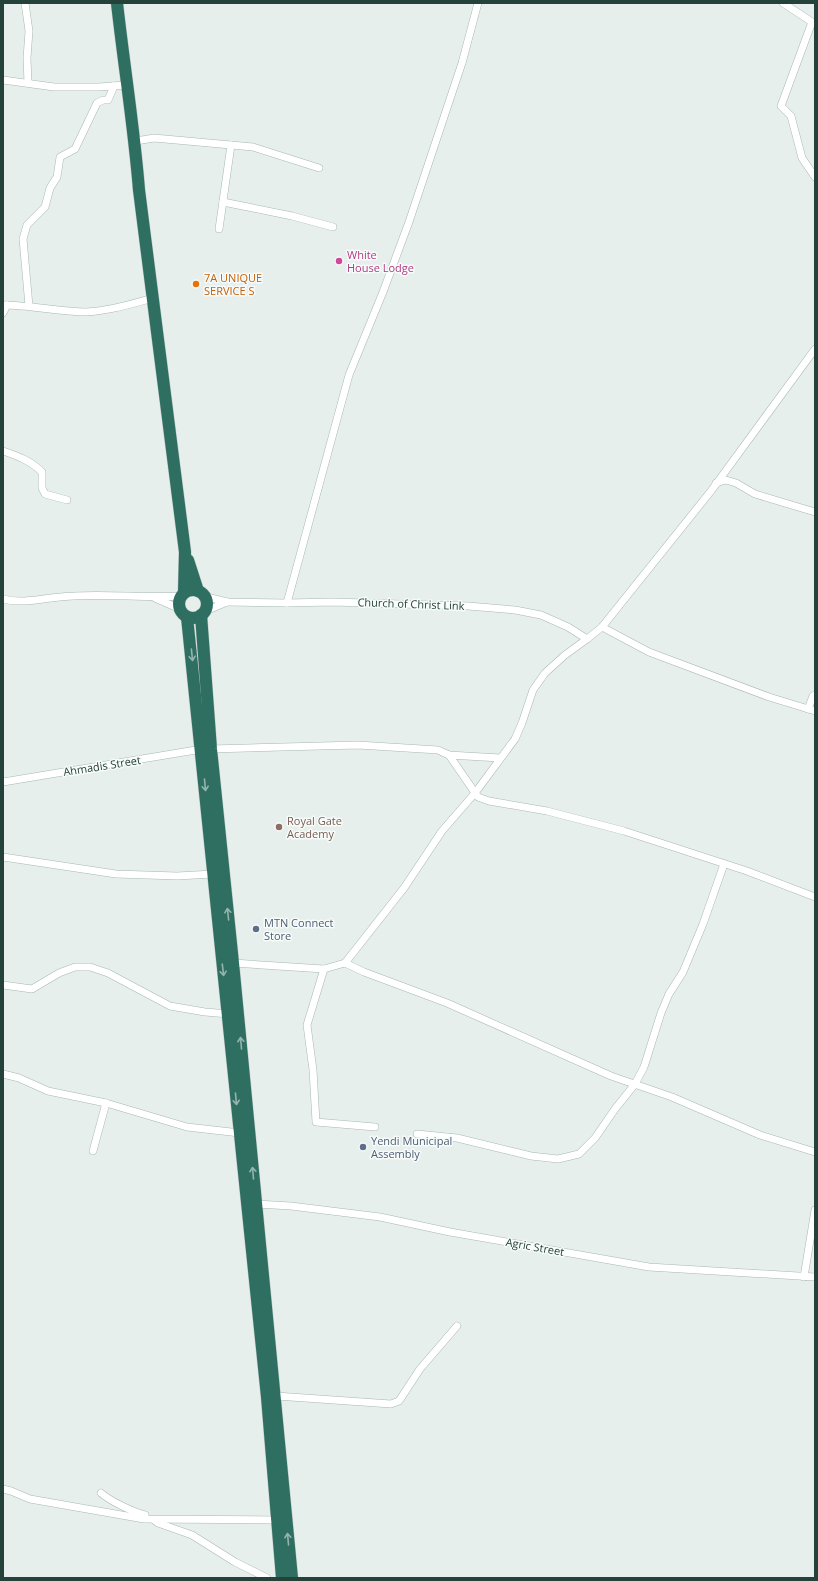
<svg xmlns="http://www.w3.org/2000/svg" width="818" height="1581" font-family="'Open Sans',sans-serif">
<rect width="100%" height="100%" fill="#e6efeb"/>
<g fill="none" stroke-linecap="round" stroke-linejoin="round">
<defs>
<g id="street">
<path d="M25,3L29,31L27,58L28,83"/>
<path d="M783,3L812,22L781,106L791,116L802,158L815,177"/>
<path d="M3,80L54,87H99L126,85"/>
<path d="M136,141L154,138L253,147L319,168"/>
<path d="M223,202L292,216L333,227"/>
<path d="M219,229L231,145"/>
<path d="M3,305C31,305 59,312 86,312C109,311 131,304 153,298"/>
<path d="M29,306L23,239L27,225L45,207L50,188L57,177L60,157L75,149L97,103L103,100H108L114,86"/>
<path d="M3,313L7,305"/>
<path d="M3,451C18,456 31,461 42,472V488L45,494L67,500"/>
<path d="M716,483L726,480L736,483L755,494L815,512"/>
<path d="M203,596L227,602L287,603L332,602L468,606L515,610L541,615L568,627L587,639"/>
<path d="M155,598L180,609"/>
<path d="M3,599C26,605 50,596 74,596C110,594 146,598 182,596"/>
<path d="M287,603L349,375L383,292L409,222L462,63L478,3"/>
<path d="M203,612L227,602"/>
<path d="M602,627L649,652L769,697L815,711"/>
<path d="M808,709L813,696L815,695"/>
<path d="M211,749L358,745L438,750L449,755L500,758"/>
<path d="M449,755L478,797L489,801L547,811L624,831L747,871L815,897"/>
<path d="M3,782L202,749"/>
<path d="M3,857L116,874L177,876L213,874"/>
<path d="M233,963L324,969L345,963L404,888L442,831L475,793L515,739L522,723L533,690L545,673L565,655L587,639L602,627L711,491L815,349"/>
<path d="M345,963L364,972L447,1003L611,1076L672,1097L760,1135L815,1152"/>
<path d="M324,969L307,1025L313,1070L316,1122L375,1127"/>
<path d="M3,985L32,989L59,973L75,967H90L108,973L170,1006L205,1012L229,1014"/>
<path d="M3,1074L19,1078L48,1091L106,1103L187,1127L240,1133"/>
<path d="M417,1134L457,1138L531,1156L558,1159L579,1154L595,1138L615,1109L635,1084L644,1067L661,1013L669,994L683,972L703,924L724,864"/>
<path d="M93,1151L106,1103"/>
<path d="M256,1204L291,1206L380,1217L450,1232L649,1267L815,1277"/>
<path d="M804,1277L815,1210"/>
<path d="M276,1396L391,1404L399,1401L420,1369L457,1326"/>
<path d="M3,1489L11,1491L30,1499L144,1519L277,1520"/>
<path d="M101,1493C110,1501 133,1512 145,1515"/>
<path d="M154,1520L158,1523L192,1535L235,1562L267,1578"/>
</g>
<g id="highway">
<path d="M117,3C124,66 134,127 139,190L185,552L184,593"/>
<path d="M188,560L198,591"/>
<circle cx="193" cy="604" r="14"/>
<path d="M201,615L211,749L233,963L292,1578"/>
<path d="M187,617L267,1397L282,1578"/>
</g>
</defs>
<use href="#street" stroke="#a8b8b2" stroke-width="8"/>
<use href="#highway" stroke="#c2cac8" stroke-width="13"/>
<use href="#street" stroke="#fff" stroke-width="7"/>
<use href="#highway" stroke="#2f6f62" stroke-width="12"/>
</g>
<defs><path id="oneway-shaft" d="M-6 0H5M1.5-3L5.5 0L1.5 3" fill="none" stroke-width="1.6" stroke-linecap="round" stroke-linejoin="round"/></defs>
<g stroke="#93b5ae">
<use href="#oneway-shaft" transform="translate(192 655) rotate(84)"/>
<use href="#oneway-shaft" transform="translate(205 785) rotate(85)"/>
<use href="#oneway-shaft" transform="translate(228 914) rotate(-96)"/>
<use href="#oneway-shaft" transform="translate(223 970) rotate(83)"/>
<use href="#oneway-shaft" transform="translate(241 1043) rotate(-95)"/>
<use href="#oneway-shaft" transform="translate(236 1099) rotate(85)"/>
<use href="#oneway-shaft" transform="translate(253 1173) rotate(-95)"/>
<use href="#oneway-shaft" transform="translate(288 1539) rotate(-95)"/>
</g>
<circle fill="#d1479c" stroke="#f7fbf9" stroke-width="1.5" cx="339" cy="261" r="4"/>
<circle fill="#e8710a" stroke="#f7fbf9" stroke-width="1.5" cx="196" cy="284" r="4"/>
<circle fill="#8d6e63" stroke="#f7fbf9" stroke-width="1.5" cx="279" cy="827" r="4"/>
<g fill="#5c6f8a" stroke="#f7fbf9" stroke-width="1.5">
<circle cx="256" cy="929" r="4"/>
<circle cx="363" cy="1147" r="4"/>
</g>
<g text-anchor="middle" stroke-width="3" stroke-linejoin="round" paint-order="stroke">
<g font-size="11" fill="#b23c85" stroke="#f7fbf9" text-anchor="start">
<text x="347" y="259">White<tspan x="347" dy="13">House Lodge</tspan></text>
</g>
<g font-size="11" fill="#c56008" stroke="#f7fbf9" text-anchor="start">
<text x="204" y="282">7A UNIQUE<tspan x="204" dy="13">SERVICE S</tspan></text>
</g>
<g font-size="11" fill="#24423a" stroke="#f7fbf9">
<text transform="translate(411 604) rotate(2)" y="4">Church of Christ Link</text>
<text transform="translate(102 766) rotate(-9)" y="4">Ahmadis Street</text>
<text transform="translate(535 1247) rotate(10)" y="4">Agric Street</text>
</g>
<g font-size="11" fill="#785e54" stroke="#f7fbf9" text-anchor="start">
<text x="287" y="825">Royal Gate<tspan x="287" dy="13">Academy</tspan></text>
</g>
<g font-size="11" fill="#4e5e75" stroke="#f7fbf9" text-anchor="start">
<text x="264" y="927">MTN Connect<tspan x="264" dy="13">Store</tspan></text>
<text x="371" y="1145">Yendi Municipal<tspan x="371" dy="13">Assembly</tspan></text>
</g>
</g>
<rect width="818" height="1581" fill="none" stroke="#24423a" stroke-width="8"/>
</svg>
